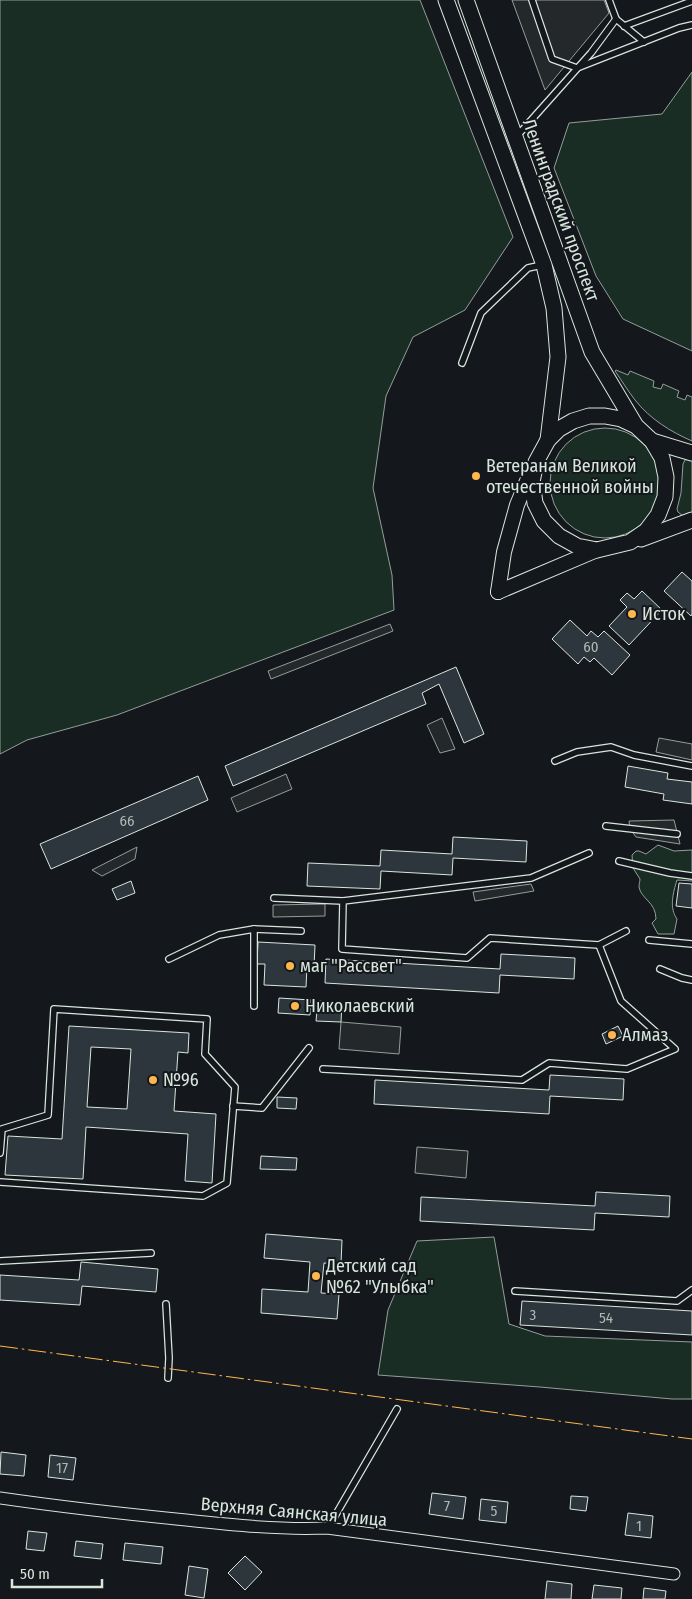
<svg xmlns="http://www.w3.org/2000/svg" width="692" height="1599" font-family="'Fira Sans Condensed',sans-serif">
<rect width="100%" height="100%" fill="#14181c"/>
<g fill="#1a2d24" stroke="#939e99">
<path d="M0,0H420L513,237L465,310L413,337L386,396L373,488L392,575L394,610L117,715L27,740L0,754Z"/>
<path d="M692,72V351L623,319L596,276L554,168L569,123L662,114Z"/>
<path d="M616,370L628,375L630,371L654,381L653,387L661,389L663,384L679,391L677,397L685,400L687,395L692,397V441C671,432 650,419 635,400C628,391 622,381 615,371Z"/>
<circle cx="605" cy="483" r="55"/>
<path d="M689,459L692,460V514L683,516L678,512L677,509L681,493L683,464L685,460Z"/>
<path d="M658,845L674,851L692,850V881L677,880C673,893 669,908 677,919L674,934H658L652,923L656,919C656,902 641,899 639,887C639,884 640,881 640,879L633,868L632,855L636,851H639L646,854Z"/>
<path d="M494,1237L509,1324L545,1336L692,1342V1399H672L540,1387L378,1375L388,1310L417,1241Z"/>
</g>
<g fill="#24282b" stroke="#939e99">
<path d="M512,0H604L609,13L545,90Z"/>
<path d="M390,624L393,631L271,679L268,671Z"/>
<path d="M442,718L455,749L440,753L427,725Z"/>
<path d="M659,738L692,744V760L656,752Z"/>
<path d="M286,774L292,789L237,812L231,798Z"/>
<path d="M674,820L680,844L636,837L630,829L629,821Z"/>
<path d="M137,847L135,859L102,876L92,870Z"/>
<path d="M531,884L534,891L475,901L473,892Z"/>
<path d="M325,904V916L273,917V905Z"/>
<path d="M341,1022L401,1027L399,1054L339,1049Z"/>
<path d="M417,1147L468,1151L466,1178L415,1173Z"/>
</g>
<g fill="#2c363c" stroke="#d8e6dc" fill-rule="evenodd">
<path d="M682,572L692,581V614L691,616L664,591Z"/>
<path d="M642,591L662,610L629,645L609,626L627,607L620,600L627,593L634,599Z"/>
<path d="M570,620L587,636L591,631L598,637L604,631L630,655L612,675L594,658L590,662L584,657L578,664L552,639Z"/>
<path d="M456,667L484,734L464,743L439,684L422,693L426,704L233,786L225,766Z"/>
<path d="M628,766L668,773L667,779L692,782V804L663,800L664,794L625,787Z"/>
<path d="M198,776L208,800L51,869L40,844Z"/>
<path d="M453,837L527,841L526,862L453,858L452,875L381,871L380,889L307,886L308,863L380,866L381,850L452,854Z"/>
<path d="M131,881L135,893L117,900L112,889Z"/>
<path d="M679,883L692,884V908L676,906Z"/>
<path d="M258,942L315,945L314,967H307L306,987L264,985L265,964H257Z"/>
<path d="M501,954L575,958L574,979L500,975L499,993L325,983L326,959L500,969Z"/>
<path d="M279,998L311,1000L310,1015L278,1013Z"/>
<path d="M318,1001L342,1003L341,1022L316,1021Z"/>
<path d="M69,1026L189,1033L188,1053L178,1052L174,1111L216,1114L212,1183L185,1181L188,1134L86,1127L83,1179L5,1175L8,1136L62,1139ZM91,1047L131,1049L127,1109L87,1107Z"/>
<path d="M618,1026L623,1036L606,1044L602,1034Z"/>
<path d="M550,1075L624,1079L623,1100L550,1096L549,1114L374,1104L375,1080L549,1090Z"/>
<path d="M277,1097L297,1098L296,1109L277,1108Z"/>
<path d="M261,1156L297,1158L296,1170L260,1169Z"/>
<path d="M596,1192L670,1196L669,1217L595,1213L594,1230L420,1221L421,1197L595,1206Z"/>
<path d="M266,1234L342,1240L341,1264L324,1263L321,1293L339,1294L337,1319L261,1313L262,1289L308,1292L310,1262L264,1258Z"/>
<path d="M81,1262L158,1269L156,1292L82,1286L80,1305L0,1300V1275L79,1280Z"/>
<path d="M522,1301L692,1311V1335L520,1325Z"/>
<path d="M1,1452L26,1455L24,1476L0,1474Z"/>
<path d="M50,1455L76,1458L73,1480L48,1477Z"/>
<path d="M432,1493L466,1497L463,1519L429,1514Z"/>
<path d="M571,1496L588,1497L586,1511L570,1509Z"/>
<path d="M481,1499L508,1502L506,1523L479,1520Z"/>
<path d="M628,1513L653,1516L651,1538L625,1535Z"/>
<path d="M28,1531L47,1533L44,1551L26,1549Z"/>
<path d="M76,1541L103,1544L101,1559L74,1556Z"/>
<path d="M125,1543L163,1547L161,1564L123,1560Z"/>
<path d="M245,1556L262,1572L245,1590L228,1573Z"/>
<path d="M189,1566L208,1569L204,1598L185,1595Z"/>
<path d="M547,1581L572,1584L571,1599H545Z"/>
<path d="M594,1585L622,1588L621,1599H592Z"/>
<path d="M644,1588L666,1591L665,1599H643Z"/>
</g>
<g fill="none" stroke-linecap="round" stroke-linejoin="round">
<defs>
<g id="service">
<path d="M532,0L552,59L577,68L679,28L692,25"/>
<path d="M616,19L644,42"/>
<path d="M624,26L692,1"/>
<path d="M517,136L591,53L616,19L609,0"/>
<path d="M462,363L481,313L528,268L542,265"/>
<path d="M555,761L577,752L611,747L634,755L692,766"/>
<path d="M606,826L677,834"/>
<path d="M589,853L531,878L343,901L342,949L467,958L490,938L599,945L626,931"/>
<path d="M619,861L670,873L692,876"/>
<path d="M274,898L343,901"/>
<path d="M649,940L692,944"/>
<path d="M169,959L219,935L254,929L301,931"/>
<path d="M660,969L682,978L692,980"/>
<path d="M254,1006V929"/>
<path d="M323,1069L522,1080L549,1063L627,1069L675,1049L621,1001L599,945"/>
<path d="M233,1106L262,1108L309,1048"/>
<path d="M0,1153L2,1129L48,1115L54,1009L207,1019L205,1054L235,1087L227,1183L203,1196L0,1182"/>
<path d="M0,1261L151,1253"/>
<path d="M515,1291L677,1301L692,1290"/>
<path d="M166,1304L169,1358L168,1378"/>
<path d="M328,1528L397,1409"/>
</g>
<path id="minor" d="M0,1498C62,1507 124,1514 186,1520C233,1525 280,1530 327,1528L674,1574"/>
<g id="tertiary">
<path d="M498,592L504,552L517,505L532,469"/>
<path d="M498,592L597,550"/>
</g>
<g id="secondary">
<path d="M446,0L544,265L554,308L558,357L548,440"/>
<path d="M466,0L592,352L636,426L652,441L662,458L666,477L665,497L658,515L646,531L630,542L597,550L577,546L559,536L544,521L535,503L532,482L536,462L548,440L559,429L573,421L589,416H605L621,419L636,426"/>
<path d="M652,441L692,453"/>
<path d="M641,539L692,520"/>
</g>
</defs>
<use href="#service" stroke="#d8e6dc" stroke-width="8"/>
<use href="#minor" stroke="#d8e6dc" stroke-width="13"/>
<use href="#tertiary" stroke="#d8e6dc" stroke-width="16"/>
<use href="#secondary" stroke="#d8e6dc" stroke-width="17"/>
<use href="#service" stroke="#14181c" stroke-width="5.5"/>
<use href="#minor" stroke="#14181c" stroke-width="11"/>
<use href="#tertiary" stroke="#14181c" stroke-width="14"/>
<use href="#secondary" stroke="#14181c" stroke-width="15"/>
<path stroke="#ffb74d" stroke-width="1" stroke-dasharray="18 4 2.5 4" stroke-linecap="butt" d="M0,1346L692,1439"/>
</g>
<g fill="#ffb74d" stroke="#14181c" stroke-width="2">
<circle cx="476" cy="476" r="5"/>
<circle cx="632" cy="614" r="5"/>
<circle cx="290" cy="966" r="5"/>
<circle cx="295" cy="1006" r="5"/>
<circle cx="612" cy="1035" r="5"/>
<circle cx="153" cy="1080" r="5"/>
<circle cx="316" cy="1276" r="5"/>
</g>
<g text-anchor="middle" stroke-width="4" stroke-linejoin="round" paint-order="stroke">
<g font-size="15" fill="#adbab4">
<text x="591" y="652">60</text>
<text x="127" y="826">66</text>
<text x="533" y="1320">3</text>
<text x="606" y="1323">54</text>
<text x="62" y="1473">17</text>
<text x="447" y="1511">7</text>
<text x="494" y="1516">5</text>
<text x="639" y="1531">1</text>
</g>
<g font-size="18" fill="#d8e6dc" stroke="#14181c">
<text transform="translate(561 210) rotate(70)" y="6">Ленинградский проспект</text>
<text transform="translate(294 1512) rotate(5)" y="6">Верхняя Саянская улица</text>
</g>
<g font-size="18" fill="#d8e6dc" stroke="#14181c" text-anchor="start">
<text x="486" y="472">Ветеранам Великой<tspan x="486" dy="21">отечественной войны</tspan></text>
<text x="642" y="620">Исток</text>
<text x="300" y="972">маг "Рассвет"</text>
<text x="305" y="1012">Николаевский</text>
<text x="622" y="1041">Алмаз</text>
<text x="163" y="1086">№96</text>
<text x="326" y="1272">Детский сад<tspan x="326" dy="21">№62 "Улыбка"</tspan></text>
</g>
</g>
<path d="M12 1579v8h90v-8" fill="none" stroke="#d8e6dc" stroke-width="2.5"/>
<text x="20" y="1579" font-size="15" fill="#d8e6dc" stroke="#14181c" stroke-width="4" paint-order="stroke">50 m</text>
</svg>
